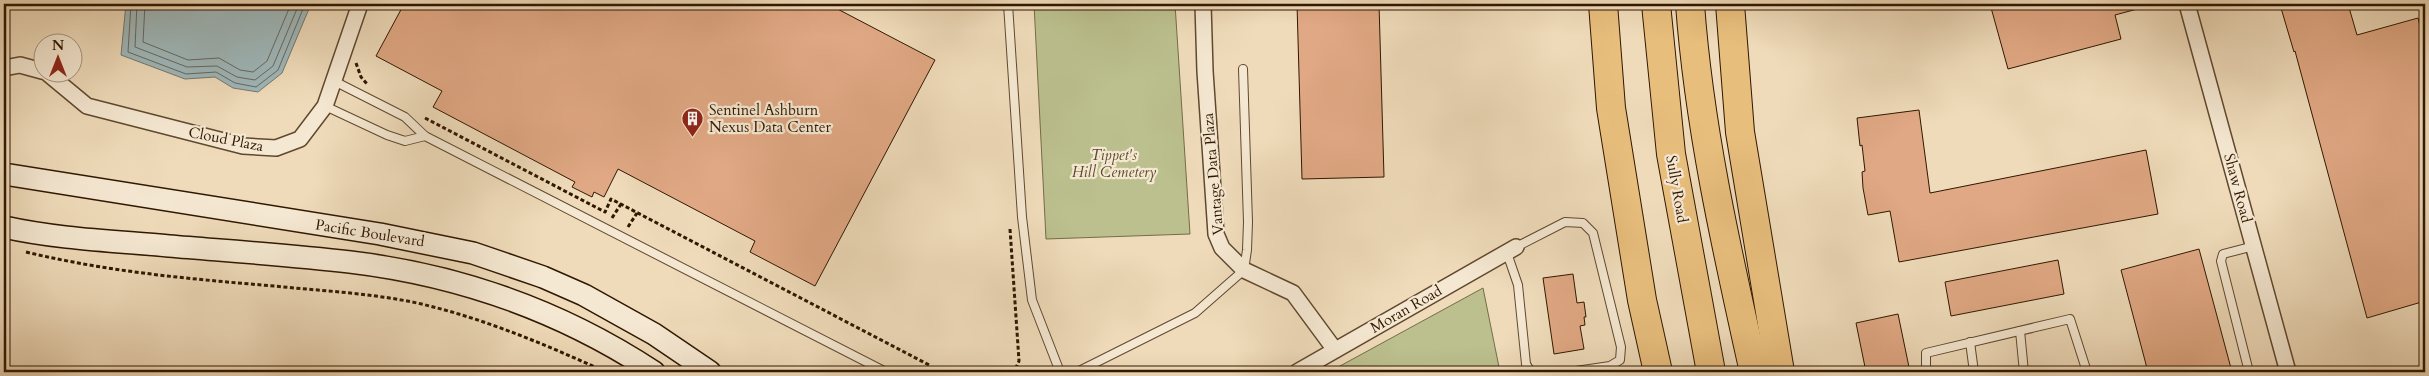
<svg xmlns="http://www.w3.org/2000/svg" width="2429" height="376" font-family="Cardo,serif">
<rect width="100%" height="100%" fill="#efdbba"/>
<filter id="stains"><feTurbulence type="fractalNoise" baseFrequency=".004" numOctaves="4"/><feColorMatrix values="0 0 0 0 .2 0 0 0 0 .09 0 0 0 0 .02 0 0 0 .5 -.17"/></filter>
<radialGradient id="worn" r=".72"><stop offset=".6" stop-color="#630" stop-opacity="0"/><stop offset="1" stop-color="#630" stop-opacity=".3"/></radialGradient>
<g fill="#bbc08e" stroke="#766c47">
<path d="M1034,4H1175L1190,234L1046,239Z"/>
<path d="M1483,288L1500,372H1329Z"/>
</g>
<path fill="#9fb8bb" stroke="#737870" d="M126,4H311L282,73L258,92L233,88L215,77L185,79L121,55Z"/>
<g fill="none" stroke-linecap="round" stroke-linejoin="round">
<g stroke="#68685e" stroke-width="1">
<path d="M131,4L128,52L186,74L216,72L235,83L256,87L278,70L305,4"/>
<path d="M137,4L135,47L187,67L217,66L237,77L255,80L273,66L299,4"/>
<path d="M145,4L143,42L188,60L219,58L240,70L253,72L267,61L291,4"/>
</g>
</g>
<g fill="#e0a884" stroke="#301700">
<path d="M404,4H828L935,60L815,286L750,252L755,241L618,169L604,197L594,192L592,197L572,187L575,182L433,107L442,91L376,56Z"/>
<path d="M1297,4H1379L1384,177L1302,179Z"/>
<path d="M1990,4H2140L2141,8L2115,15L2121,39L2008,69Z"/>
<path d="M2296,4H2348L2357,35L2418,18L2425,46V301L2367,318L2295,51L2294,52L2281,8Z"/>
<path d="M1919,110L1930,193L2146,150L2158,214L1899,262L1890,211L1868,215L1863,188L1862,172L1865,171L1862,145L1860,146L1857,118Z"/>
<path d="M2199,249L2232,372H2148L2121,270Z"/>
<path d="M2058,260L2064,294L1951,316L1945,282Z"/>
<path d="M1573,274L1577,303L1584,302L1586,317H1584L1585,325L1580,326L1584,349L1554,354L1543,278Z"/>
<path d="M1898,314L1910,372H1866L1856,323Z"/>
</g>
<g fill="none" stroke-linecap="round" stroke-linejoin="round">
<defs>
<g id="service">
<path d="M1008,4L1022,217L1032,300L1060,372"/>
<path d="M334,81L405,117L425,136L886,372"/>
<path d="M325,106L387,135L405,141L425,136"/>
<path d="M1516,247L1565,222L1583,223L1593,233L1621,347L1620,360L1610,366L1569,372"/>
<path d="M1507,253L1518,285L1526,364L1531,372"/>
<path d="M2020,331L2024,372"/>
<path d="M1970,342L1974,372"/>
<path d="M1077,372L1195,313L1244,270L1247,250L1248,222L1243,69"/>
<path d="M1926,372V353L2070,319L2087,372"/>
<path d="M2249,372L2221,261L2223,254L2254,246"/>
</g>
<g id="minor">
<path d="M1203,4L1205,71L1216,234L1222,248L1244,270L1293,293L1335,350"/>
<path d="M2187,4L2288,372"/>
<path d="M4,68L20,65L42,71"/>
<path d="M46,72L87,106L243,146L276,148L300,139L325,106L360,4"/>
<path d="M1297,372L1516,247"/>
</g>
<g id="secondary">
<path d="M4,174L380,234L473,253L543,277L584,295L654,334L710,372"/>
<path d="M4,227C58,239 114,241 169,246C229,251 290,255 350,262C459,275 563,312 654,372"/>
</g>
<g id="motorway">
<path d="M1603,4L1611,108L1642,300L1658,372"/>
<path d="M1656,4L1671,154L1711,372"/>
<path d="M1690,4C1699,128 1727,251 1754,372"/>
<path d="M1730,4L1740,132L1780,372"/>
</g>
</defs>
<use href="#service" stroke="#60482e" stroke-width="10"/>
<use href="#minor" stroke="#60482e" stroke-width="18"/>
<use href="#secondary" stroke="#301700" stroke-width="24"/>
<use href="#motorway" stroke="#301700" stroke-width="30"/>
<g stroke="#301700" stroke-width="3" stroke-dasharray="4 2.5" stroke-linecap="butt">
<path d="M356,63L361,77L367,84"/>
<path d="M425,118L605,212L611,199L931,366L929,372"/>
<path d="M612,218L621,204"/>
<path d="M628,227L637,213"/>
<path d="M1010,229L1019,361L1014,372"/>
<path d="M26,252C109,272 190,279 274,286C322,291 370,293 417,303C483,318 544,344 606,372"/>
</g>
<use href="#service" stroke="#f5e8d2" stroke-width="8"/>
<use href="#minor" stroke="#f5e8d2" stroke-width="15"/>
<use href="#secondary" stroke="#f5e8d2" stroke-width="21"/>
<use href="#motorway" stroke="#e8be7d" stroke-width="28"/>
</g>
<defs>
<symbol id="building-pin" viewBox="-11 -11 22 30"><path d="M0 17L-7.5 6A9.5 9.5 0 1 1 7.5 6Z" fill="#8f2418" stroke="#f5e8d2"/><path d="M-4-6H4V6H1V3H-1V6H-4ZM-2.5-4.3h1.7v1.8h-1.7ZM.8-4.3h1.7v1.8H.8ZM-2.5-1h1.7V.8h-1.7ZM.8-1h1.7V.8H.8Z" fill="#fff"/></symbol>
</defs>
<g fill-rule="evenodd">
<use href="#building-pin" x="680" y="106" width="25" height="34"/>
</g>
<g text-anchor="middle" stroke-width="4.5" stroke-linejoin="round" paint-order="stroke">
<g font-size="15" fill="#301700" stroke="#f5e8d2" text-anchor="start">
<text x="709" y="115">Sentinel Ashburn<tspan x="709" dy="17">Nexus Data Center</tspan></text>
</g>
<g font-size="15" fill="#301700" stroke="#f5e8d2">
<text transform="translate(226 139) rotate(11)" y="5">Cloud Plaza</text>
<text transform="translate(1213 174) rotate(-95)" y="5">Vantage Data Plaza</text>
<text transform="translate(2238 188) rotate(75)" y="5">Shaw Road</text>
<text transform="translate(1677 189) rotate(80)" y="5">Sully Road</text>
<text transform="translate(370 233) rotate(9)" y="5">Pacific Boulevard</text>
<text transform="translate(1406 309) rotate(-30)" y="5">Moran Road</text>
</g>
<g font-size="15" font-style="italic" fill="#5a4a2b" stroke="#f5e8d2">
<text x="1114" y="160">Tippet's<tspan x="1114" dy="17">Hill Cemetery</tspan></text>
</g>
</g>
<rect width="2429" height="376" fill="none" stroke="#efdbba" stroke-width="20"/>
<rect x="5" y="5" width="2419" height="366" fill="none" stroke="#301700" stroke-width="2.5"/>
<rect x="10" y="10" width="2409" height="356" fill="none" stroke="#301700"/>
<g transform="translate(58 58)"><circle r="24" fill="#f5e8d2" stroke="#a6947e"/>
<path d="M0-4L9 19L0 12L-9 19Z" fill="#8f2418"/>
<text y="-8" font-size="14" font-weight="bold" text-anchor="middle" fill="#301700">N</text>
</g>
<rect width="100%" height="100%" filter="url(#stains)"/>
<rect width="100%" height="100%" fill="url(#worn)"/>
</svg>
